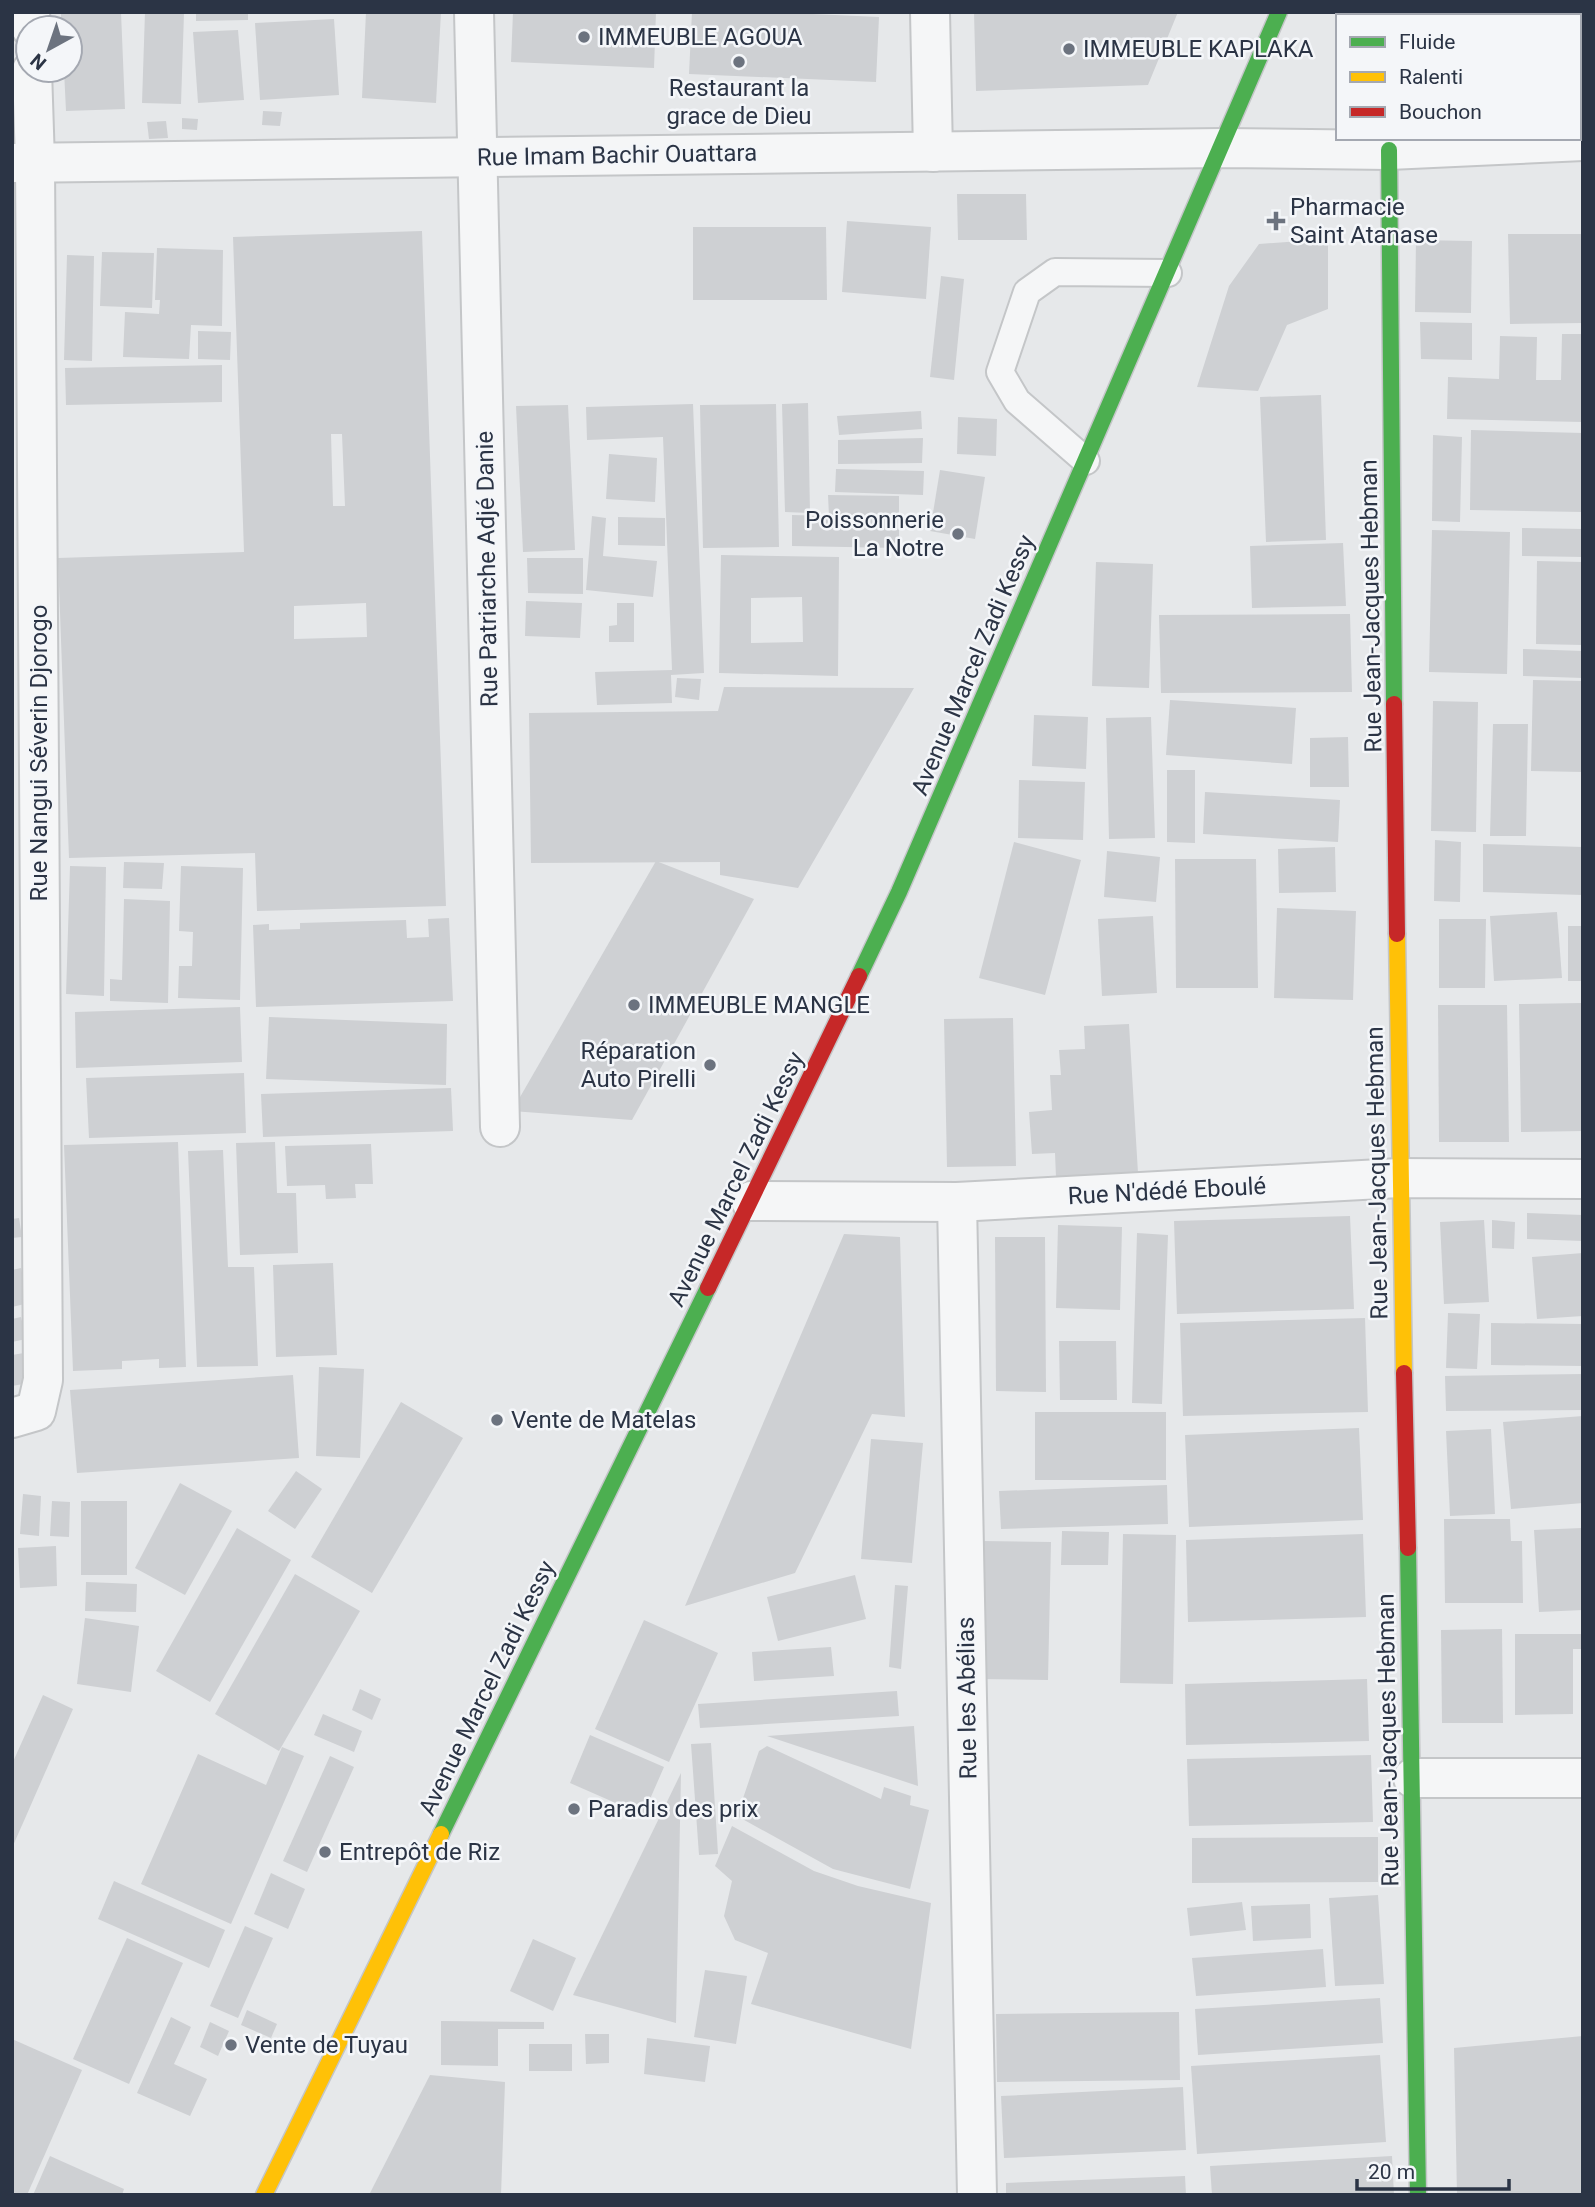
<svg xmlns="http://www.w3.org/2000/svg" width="1595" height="2207" font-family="Roboto,sans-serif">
<rect width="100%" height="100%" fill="#e6e8ea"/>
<g fill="#ced0d3" fill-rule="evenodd">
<path d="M121,12L125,109L66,111L64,70H70V28H61V13Z"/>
<path d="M145,12L184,13L181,104L142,103Z"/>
<path d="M196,12H248V20L196,21Z"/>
<path d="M366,12H441L436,103L362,98Z"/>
<path d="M513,12H656L654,68L511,62Z"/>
<path d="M692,12H768L879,17L876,82L689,74Z"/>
<path d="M974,12L1064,13L1178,12L1148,85L976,91Z"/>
<path d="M1389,12H1558L1559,16H1389Z"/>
<path d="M334,19L339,95L260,100L255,23Z"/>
<path d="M238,30L244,100L198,103L193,32Z"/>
<path d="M263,111L282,112L280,126L262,125Z"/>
<path d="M182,118L198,119L197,130L182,129Z"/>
<path d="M166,121L168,138L149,139L147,122Z"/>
<path d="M957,194H1026L1027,240H958Z"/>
<path d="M847,221L931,227L926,299L842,292Z"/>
<path d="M693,227H826L827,300H693Z"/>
<path d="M422,231L446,906L257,911L255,853L69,858L58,558L244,552L233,237ZM331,434H342L345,506H333ZM366,603L367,637L294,639V606Z"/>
<path d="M1508,234H1583V323L1510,324Z"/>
<path d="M1328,239V309L1287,325L1258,391L1197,387L1229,286L1259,244Z"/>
<path d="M1416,240L1472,241L1471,313L1415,312Z"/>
<path d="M157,248L223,250L222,326L191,325L189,359L123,357L125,312L159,314L160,300H155Z"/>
<path d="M102,252L154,253L152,308L100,306Z"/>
<path d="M67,255L94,256L92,361L64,360Z"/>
<path d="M941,276L964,279L954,380L930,377Z"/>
<path d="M1420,322L1472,323V360L1421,359Z"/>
<path d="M198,331L231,332L230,360L198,359Z"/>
<path d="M1562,334H1583V422L1447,419L1448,377L1499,379L1500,336L1537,337L1536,380H1561Z"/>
<path d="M222,365V402L66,405L65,368Z"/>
<path d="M1321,395L1326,540L1266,542L1260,397Z"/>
<path d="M808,403L810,513L785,512L782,404Z"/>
<path d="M693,404L704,673L671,675L672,703L597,705L595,672L672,670L663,437L587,440L586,407Z"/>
<path d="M776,404L779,547L703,548L700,405Z"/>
<path d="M568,405L575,550L523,552L516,406Z"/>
<path d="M921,411L922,429L839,435L837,416Z"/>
<path d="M958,417L997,419L996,456L957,454Z"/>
<path d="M1471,430L1583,433V512L1470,510Z"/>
<path d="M1433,435L1462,437L1460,522L1432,521Z"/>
<path d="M923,438L922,463L838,464V440Z"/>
<path d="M609,454L657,458L655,502L606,499Z"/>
<path d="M836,469L924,471L923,495L835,492Z"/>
<path d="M940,470L985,477L975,539L930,531Z"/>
<path d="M828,495L899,496V548L792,546V515L829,516Z"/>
<path d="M592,516L606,518L603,556L657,561L653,597L586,590Z"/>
<path d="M618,517L665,518V546L618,545Z"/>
<path d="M1522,528L1583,529V557L1522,556Z"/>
<path d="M1432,530L1510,532L1507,674L1429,672Z"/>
<path d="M1343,543L1346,606L1252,608L1250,546Z"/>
<path d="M721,555L839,557L838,676L719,673ZM802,597L803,642L751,643V598Z"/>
<path d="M527,558H583V594L528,593Z"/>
<path d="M1537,561L1583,562V645L1536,644Z"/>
<path d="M1096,562L1153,564L1149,688L1092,686Z"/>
<path d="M526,601L582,603L580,638L525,636Z"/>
<path d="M617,603H634V642H609V626L617,625Z"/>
<path d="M1350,614L1352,692L1161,693L1159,615Z"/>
<path d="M1523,649L1583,651V678L1523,676Z"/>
<path d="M677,678L701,679L699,700L675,697Z"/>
<path d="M1533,680L1583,681V772L1531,771Z"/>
<path d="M724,687L914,688L798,888L720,875V862L531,863L529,713L718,711Z"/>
<path d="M1170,700L1296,708L1292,764L1166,755Z"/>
<path d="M1433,701L1478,702L1476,832L1431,831Z"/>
<path d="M1034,715L1088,717L1086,769L1032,766Z"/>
<path d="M1151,717L1155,838L1109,839L1106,718Z"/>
<path d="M1493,724H1528L1526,836H1490Z"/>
<path d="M1348,737L1349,787H1310V738Z"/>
<path d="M1167,770H1195V843L1167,842Z"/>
<path d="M1019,780L1085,782L1083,840L1018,838Z"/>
<path d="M1205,792L1340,800L1338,842L1203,834Z"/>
<path d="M1435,840L1461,842L1460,902L1434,901Z"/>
<path d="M1014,842L1081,860L1045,995L979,978Z"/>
<path d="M1483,844L1583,847V895L1483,892Z"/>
<path d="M1335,847L1336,892L1279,893L1278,849Z"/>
<path d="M1107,851L1160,857L1156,902L1104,897Z"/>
<path d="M1175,859H1256L1258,988H1176Z"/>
<path d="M656,861L754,899L632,1120L512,1111Z"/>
<path d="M124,862L164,863L162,889L123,888Z"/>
<path d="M70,866L106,867L104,996L66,994Z"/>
<path d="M181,866L243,868L240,1000L178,998L179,966H192L193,932L179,931Z"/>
<path d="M124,899L170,901L168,1003L110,1001V979L122,980Z"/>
<path d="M1277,908L1356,911L1353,1000L1274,998Z"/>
<path d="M1557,912L1562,978L1494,981L1490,916Z"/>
<path d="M1153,916L1157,993L1102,996L1098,919Z"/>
<path d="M449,918L453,1001L256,1007L253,925L269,924V930L300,929V923L406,920L407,938L429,937L428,919Z"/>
<path d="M1439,919H1486L1485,988H1439Z"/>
<rect x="1568" y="926" width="15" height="55"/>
<path d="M1581,1003L1583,1131L1521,1132L1519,1004Z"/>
<path d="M1438,1005H1507L1509,1142H1439Z"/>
<path d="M240,1007L242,1062L76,1068L75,1012Z"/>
<path d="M269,1017L447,1024L446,1085L266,1079Z"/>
<path d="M1013,1018L1016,1166L947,1167L944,1019Z"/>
<path d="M1129,1024L1138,1173L1056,1177L1055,1153L1032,1154L1029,1112L1052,1110L1050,1075H1061L1059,1050L1085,1049L1084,1026Z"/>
<path d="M244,1073L246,1133L89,1138L86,1078Z"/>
<path d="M451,1088L453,1131L263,1137L261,1094Z"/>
<path d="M178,1142L186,1367L159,1368V1359L122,1361V1369L73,1371L64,1145Z"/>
<path d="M275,1142L277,1193H296L298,1253L240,1255L236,1143Z"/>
<path d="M371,1144L373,1184H355L356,1198L326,1199L325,1185L287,1186L285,1146Z"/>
<path d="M223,1150L228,1267H254L258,1366L197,1367L188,1151Z"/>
<path d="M1527,1213L1583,1215V1241L1527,1239Z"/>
<path d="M1350,1216L1354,1309L1177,1314L1174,1221Z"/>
<path d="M19,1218L22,1237L12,1238V1219Z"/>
<path d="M1484,1220L1489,1302L1444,1304L1440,1222Z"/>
<path d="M1492,1220L1515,1222L1514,1249L1492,1248Z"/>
<path d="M1058,1225L1122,1227L1120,1310L1056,1308Z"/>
<path d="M1137,1233L1168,1235L1162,1404L1132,1403Z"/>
<path d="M844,1234L900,1237L905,1417L872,1414L795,1573L685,1606Z"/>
<path d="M995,1237H1045L1046,1392L996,1391Z"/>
<path d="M1583,1253V1316L1537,1319L1532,1257Z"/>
<path d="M333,1263L337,1355L276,1357L273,1265Z"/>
<path d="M21,1268L29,1303L12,1307V1270Z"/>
<path d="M1448,1313L1480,1314L1477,1369L1446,1368Z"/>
<path d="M21,1317L26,1339L12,1342V1319Z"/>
<path d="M1365,1318L1368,1412L1183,1416L1180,1323Z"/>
<path d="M1491,1323L1583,1324V1366L1491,1365Z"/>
<path d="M1059,1341H1116L1117,1400H1060Z"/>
<path d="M24,1353L29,1383L12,1386V1355Z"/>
<path d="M319,1367L364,1369L360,1458L316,1456Z"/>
<path d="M1583,1374V1410L1446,1411L1445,1376Z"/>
<path d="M293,1375L299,1458L77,1473L70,1390Z"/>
<path d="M401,1402L463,1438L372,1593L311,1557Z"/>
<rect x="1035" y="1412" width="131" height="68"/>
<path d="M1583,1416V1503L1511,1509L1503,1422Z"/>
<path d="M1359,1428L1363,1520L1189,1527L1185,1435Z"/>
<path d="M1491,1429L1495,1514L1450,1516L1446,1431Z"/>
<path d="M871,1439L923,1443L912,1563L861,1559Z"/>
<path d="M296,1471L322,1489L295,1529L268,1511Z"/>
<path d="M180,1483L232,1511L185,1595L135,1568Z"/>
<path d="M1167,1485L1168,1524L1001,1529L999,1491Z"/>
<path d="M23,1494L41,1496L39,1536L20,1534Z"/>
<path d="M52,1501L70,1502L69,1537L50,1536Z"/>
<rect x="81" y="1501" width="46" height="74"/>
<path d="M1444,1519H1510L1511,1541H1522L1523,1603H1445Z"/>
<path d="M237,1528L291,1560L210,1702L156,1671Z"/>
<path d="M1582,1528L1583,1610L1539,1612L1534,1530Z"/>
<path d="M1062,1531L1109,1532L1108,1565H1061Z"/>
<path d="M1123,1534L1176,1535L1173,1684L1120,1683Z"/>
<path d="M1363,1534L1366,1617L1188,1622L1186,1540Z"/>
<path d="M981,1541L1051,1542L1048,1680L979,1679Z"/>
<path d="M56,1546L57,1586L20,1588L18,1548Z"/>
<path d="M295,1574L360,1611L279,1751L215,1714Z"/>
<path d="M855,1575L866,1619L778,1641L767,1597Z"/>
<path d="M86,1582L137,1584L136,1612L85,1611Z"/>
<path d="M895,1585L908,1586L901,1669L889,1667Z"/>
<path d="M85,1618L139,1626L131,1692L77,1684Z"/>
<path d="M644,1620L718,1653L669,1762L595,1729Z"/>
<path d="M1502,1629L1503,1723H1442L1441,1630Z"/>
<path d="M1515,1634H1583V1649H1573V1714L1515,1715Z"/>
<path d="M831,1647L834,1676L754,1681L752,1652Z"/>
<path d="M1367,1679L1369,1741L1186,1745L1185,1684Z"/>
<path d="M360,1689L381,1699L372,1720L352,1710Z"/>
<path d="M897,1691L899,1716L700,1728L698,1704Z"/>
<path d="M43,1695L73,1709L12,1848V1764Z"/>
<path d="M323,1714L362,1731L354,1752L314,1735Z"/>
<path d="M914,1726L918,1786L767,1736Z"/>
<path d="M590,1735L664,1767L643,1815L570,1783Z"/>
<path d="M711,1743L718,1854L699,1855L691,1744Z"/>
<path d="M767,1746L881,1799L884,1787L911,1796L910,1805L929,1810L910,1889L833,1869L737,1816L759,1751Z"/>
<path d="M282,1747L304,1756L231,1924L141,1884L198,1754L266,1785Z"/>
<path d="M1371,1755L1373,1822L1189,1826L1187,1759Z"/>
<path d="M330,1756L354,1767L307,1872L283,1861Z"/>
<path d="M681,1773L676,2023L573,1995Z"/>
<path d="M732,1826L814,1871L858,1886L931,1903L911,2049L751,2004L768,1953L735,1940L724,1916L732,1881L715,1866Z"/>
<path d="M1378,1837V1882L1192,1883V1838Z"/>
<path d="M271,1873L305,1889L288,1929L254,1914Z"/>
<path d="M114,1881L225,1930L209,1968L98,1919Z"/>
<path d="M1378,1895L1384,1984L1335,1986L1329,1898Z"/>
<path d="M1242,1902L1246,1930L1190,1936L1187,1908Z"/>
<path d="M1310,1904L1311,1938L1253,1941L1251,1906Z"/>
<path d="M245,1926L273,1938L238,2018L210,2006Z"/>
<path d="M127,1938L183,1963L129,2084L73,2059Z"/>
<path d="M533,1939L576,1958L553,2011L510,1991Z"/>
<path d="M1323,1949L1326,1987L1196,1996L1192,1958Z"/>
<path d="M705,1970L747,1976L736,2044L694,2037Z"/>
<path d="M1380,1998L1383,2043L1198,2055L1195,2009Z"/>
<path d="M247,2010L277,2024L271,2038L241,2025Z"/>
<path d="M1179,2012L1180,2080L997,2082L996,2014Z"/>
<path d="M171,2017L191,2027L174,2064L207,2079L190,2116L137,2093Z"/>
<path d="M441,2021L544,2022V2029H498V2066L441,2065Z"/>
<path d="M210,2022L229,2031L218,2056L200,2047Z"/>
<path d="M585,2034H609V2063L586,2064Z"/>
<path d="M1583,2036V2195H1457L1454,2048Z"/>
<path d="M647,2038L710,2046L705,2082L644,2074Z"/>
<path d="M12,2039L82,2070L27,2195H12Z"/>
<rect x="529" y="2044" width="43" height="27"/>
<path d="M1380,2055L1386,2142L1197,2154L1191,2066Z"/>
<path d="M430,2075L505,2082L501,2195H369Z"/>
<path d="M1183,2087L1186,2150L1004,2158L1001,2096Z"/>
<path d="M50,2156L124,2189L122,2195H33Z"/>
<path d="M1392,2156L1394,2195H1212L1210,2166Z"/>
<path d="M1185,2176L1186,2195H1006V2183Z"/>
</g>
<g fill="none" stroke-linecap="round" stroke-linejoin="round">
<defs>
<path id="lane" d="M1086,461L1017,401L1000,372L1027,292L1055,272L1168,273"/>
<g id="street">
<path d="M30,12L31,28"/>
<path d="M474,12L500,1127"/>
<path d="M930,12L933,152"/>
<path d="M12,163L1222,148L1389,150L1583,141"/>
<path d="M751,1201L957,1202L1399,1178L1583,1179"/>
<path d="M957,1202L977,2195"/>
<path d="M12,1418L36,1411L43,1380L35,162L32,70"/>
<path d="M1413,1778H1583"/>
</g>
<g id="fast">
<path d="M1389,150L1394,704"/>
<path d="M859,976L899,892L1279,12"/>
<path d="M1408,1548L1418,2195"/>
<path d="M441,1834L708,1288"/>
</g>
<g id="slow">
<path d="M1397,934L1404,1373"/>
<path d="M264,2195L441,1834"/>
</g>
<g id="jam">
<path d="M1394,704L1397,934"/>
<path d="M708,1288L859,976"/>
<path d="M1404,1373L1408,1548"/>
</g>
</defs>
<use href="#lane" stroke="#c4c6c8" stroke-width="30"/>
<use href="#street" stroke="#c4c6c8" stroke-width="42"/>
<use href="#fast" stroke="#c4c6c8" stroke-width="19"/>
<use href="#slow" stroke="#c4c6c8" stroke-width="19"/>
<use href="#jam" stroke="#c4c6c8" stroke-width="19"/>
<use href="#lane" stroke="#f5f6f7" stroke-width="26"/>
<use href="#street" stroke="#f5f6f7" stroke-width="38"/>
<use href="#fast" stroke="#4caf50" stroke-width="16"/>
<use href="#slow" stroke="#ffc107" stroke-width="16"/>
<use href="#jam" stroke="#c62828" stroke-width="16"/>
</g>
<g fill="#6c737f" stroke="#f4f6f9" stroke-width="2.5">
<circle cx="584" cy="37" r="7"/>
<circle cx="1069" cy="49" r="7"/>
<circle cx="739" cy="62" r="7"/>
<path d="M1272.5 210.5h7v7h7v7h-7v7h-7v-7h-7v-7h7z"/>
<circle cx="958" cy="534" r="7"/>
<circle cx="634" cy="1005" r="7"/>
<circle cx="710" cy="1065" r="7"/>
<circle cx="497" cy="1420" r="7"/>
<circle cx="574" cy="1809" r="7"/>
<circle cx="325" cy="1852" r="7"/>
<circle cx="231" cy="2045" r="7"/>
</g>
<g text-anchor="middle" stroke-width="5" stroke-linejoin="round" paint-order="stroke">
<g font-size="24" fill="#2b3445" stroke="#f4f6f9" text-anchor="start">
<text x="598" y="45">IMMEUBLE AGOUA</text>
<text x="1083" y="57">IMMEUBLE KAPLAKA</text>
<text x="739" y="96" text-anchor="middle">Restaurant la<tspan x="739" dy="28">grace de Dieu</tspan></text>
<text x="1290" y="215">Pharmacie<tspan x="1290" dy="28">Saint Atanase</tspan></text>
<text x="944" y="528" text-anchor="end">Poissonnerie<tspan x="944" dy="28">La Notre</tspan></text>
<text x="648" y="1013">IMMEUBLE MANGLE</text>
<text x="696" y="1059" text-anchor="end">Réparation<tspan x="696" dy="28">Auto Pirelli</tspan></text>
<text x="511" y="1428">Vente de Matelas</text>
<text x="588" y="1817">Paradis des prix</text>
<text x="339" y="1860">Entrepôt de Riz</text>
<text x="245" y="2053">Vente de Tuyau</text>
</g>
<g font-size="24" fill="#2b3445" stroke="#f4f6f9">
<text transform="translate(617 155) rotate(-1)" y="8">Rue Imam Bachir Ouattara</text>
<text transform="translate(487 569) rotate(-91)" y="8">Rue Patriarche Adjé Danie</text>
<text transform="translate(1371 606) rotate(-91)" y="8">Rue Jean-Jacques Hebman</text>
<text transform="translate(973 665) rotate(-67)" y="8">Avenue Marcel Zadi Kessy</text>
<text transform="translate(39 753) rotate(-90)" y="8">Rue Nangui Séverin Djorogo</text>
<text transform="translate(1377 1173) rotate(-91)" y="8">Rue Jean-Jacques Hebman</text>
<text transform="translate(736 1179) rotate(-64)" y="8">Avenue Marcel Zadi Kessy</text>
<text transform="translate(1167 1191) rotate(-3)" y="8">Rue N'dédé Eboulé</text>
<text transform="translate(487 1688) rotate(-64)" y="8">Avenue Marcel Zadi Kessy</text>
<text transform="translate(967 1698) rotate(-91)" y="8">Rue les Abélias</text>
<text transform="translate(1388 1740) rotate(-91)" y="8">Rue Jean-Jacques Hebman</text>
</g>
</g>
<rect width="1595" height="2207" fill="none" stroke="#2b3445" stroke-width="28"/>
<rect x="1336" y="14" width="245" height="126" fill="#f4f6f9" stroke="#a4a8b1" stroke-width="2"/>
<rect x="1350" y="37" width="35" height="10" fill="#4caf50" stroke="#a4a8b1" stroke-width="2"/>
<text x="1399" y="49" font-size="21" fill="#2b3445">Fluide</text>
<rect x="1350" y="72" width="35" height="10" fill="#ffc107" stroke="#a4a8b1" stroke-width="2"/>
<text x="1399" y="84" font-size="21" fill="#2b3445">Ralenti</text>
<rect x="1350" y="107" width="35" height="10" fill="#c62828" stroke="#a4a8b1" stroke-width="2"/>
<text x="1399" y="119" font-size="21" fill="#2b3445">Bouchon</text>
<g transform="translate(49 49) rotate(220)"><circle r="33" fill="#f4f6f9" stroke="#a4a8b1" stroke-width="2"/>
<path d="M0-5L12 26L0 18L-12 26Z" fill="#6c737f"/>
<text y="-10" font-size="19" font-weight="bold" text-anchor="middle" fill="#2b3445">N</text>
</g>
<path d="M1357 2179v10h152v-10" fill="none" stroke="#2b3445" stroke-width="3.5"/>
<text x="1368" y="2179" font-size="21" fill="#2b3445" stroke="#f4f6f9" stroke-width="5" paint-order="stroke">20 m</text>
</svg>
